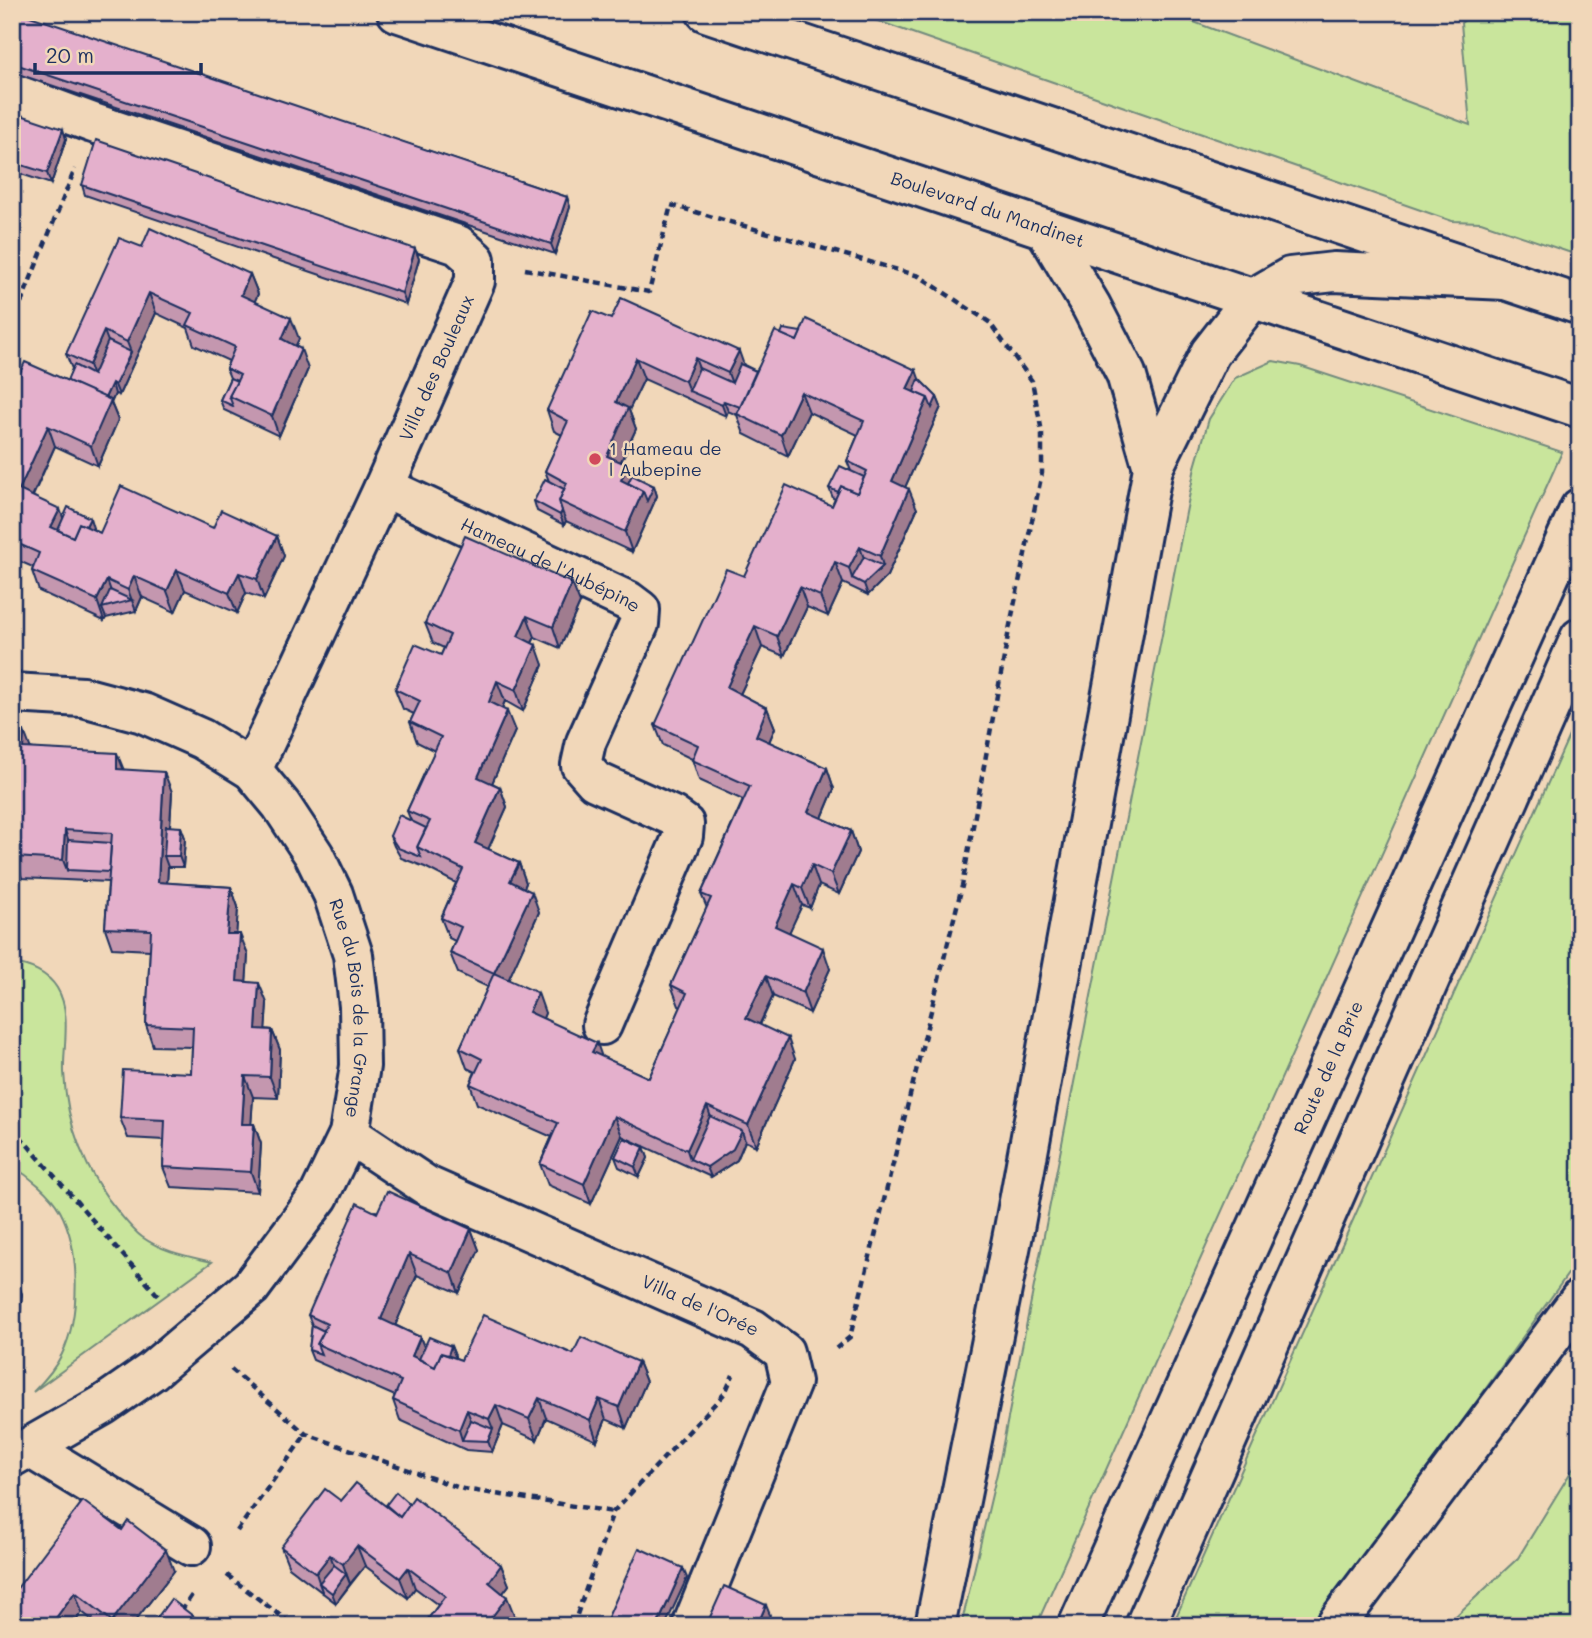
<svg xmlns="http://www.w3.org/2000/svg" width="1592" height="1638" font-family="Mali,sans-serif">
<rect width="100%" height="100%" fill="#f1d7b9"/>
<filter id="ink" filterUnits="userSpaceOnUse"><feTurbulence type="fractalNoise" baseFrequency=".0143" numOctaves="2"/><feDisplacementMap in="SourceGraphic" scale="14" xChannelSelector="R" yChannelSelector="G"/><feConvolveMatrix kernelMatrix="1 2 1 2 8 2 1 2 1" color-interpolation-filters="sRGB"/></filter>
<g filter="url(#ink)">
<g fill="#c9e59c" stroke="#728a7d" stroke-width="2">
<path d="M852,12H1167L1470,125L1461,23L1474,12H1580V256L1481,222L1452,221Z"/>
<path d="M1273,361L1300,366L1562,452L1036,1626H961L998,1469L1195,467L1209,419L1235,378Z"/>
<path d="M1580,711V1257L1316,1626H1172Z"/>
<path d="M12,963C29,965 48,973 57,988C72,1012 63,1046 64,1072C66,1125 86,1174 120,1214C126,1221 134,1231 142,1237C163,1252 187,1256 212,1262L33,1392C45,1380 55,1369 62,1354C81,1315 80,1248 60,1211C50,1193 29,1176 12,1166Z"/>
<path d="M1580,1457V1626H1445L1518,1558Z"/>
</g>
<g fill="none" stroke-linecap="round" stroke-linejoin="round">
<defs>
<g id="minor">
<path id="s1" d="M397,12L1580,408"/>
<path d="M706,12L1580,305"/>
<path d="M12,93L93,123L458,245L475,260V281L384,487L252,770"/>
<path id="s2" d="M384,487L628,601L640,610L639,624L586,742L581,765L595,781L673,816L684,824L683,836L602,1025"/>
<path id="s3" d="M12,693L83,697L143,713L202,739L252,770L281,805L314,855L333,894L353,955L359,1006L360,1066L349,1134L319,1196L251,1287L152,1371L103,1405L12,1457"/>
<path id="s4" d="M349,1134L427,1186L753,1329L784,1352L791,1382L692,1626"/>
<path d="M30,1448L191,1546"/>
</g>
<g id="highway">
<path d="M1153,468L1210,353L1252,299L1290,277L1334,272L1506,280"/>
<path d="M935,1626L1014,1229L1153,468L1126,374L1091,306L1045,229"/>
<path id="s5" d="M1078,1626L1580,508"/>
<path d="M1145,1626L1580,638"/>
<path d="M1335,1626L1580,1299"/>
</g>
</defs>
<use href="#minor" stroke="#1b2f5e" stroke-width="44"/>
<use href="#highway" stroke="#1b2f5e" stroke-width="44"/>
<g stroke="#1b2f5e" stroke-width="4.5" stroke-dasharray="7 5" stroke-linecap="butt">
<path d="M525,269L649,292L671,205L919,276L989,322L1032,381L1042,432V473L1009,630L962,886L850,1337L834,1350"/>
<path d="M12,325L75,169"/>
<path d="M12,1127L161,1299"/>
<path d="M231,1369L306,1434L463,1489L613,1512"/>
<path d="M237,1531L306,1434"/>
<path d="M227,1575L294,1626"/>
<path d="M181,1611L192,1595"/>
<path d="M573,1626L613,1512L725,1393L733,1375"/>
</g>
<use href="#minor" stroke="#f1d7b9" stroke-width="38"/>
<use href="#highway" stroke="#f1d7b9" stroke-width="38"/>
</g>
<g fill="#c497af" stroke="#1b2f5e" stroke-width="2">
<path d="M12,12L567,197L570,207L555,254L12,72Z"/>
<path d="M12,112L66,139L51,184L12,171Z"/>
<path d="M82,185L415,249L419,259L406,304L85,195Z"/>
<path d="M142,247L250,274L258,294L254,302L299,339L295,346L308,369L279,436L224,410L220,400L230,378L226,368L229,361L194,345L188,328L156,313L119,395L115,394L111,403L118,420L98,466L55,446L33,496L63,518L93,528V529L100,533L213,528L277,536L284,556L264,599L246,593L237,613L185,590L175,612L142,597L136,611L106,618L104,621L39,591L32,571L33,567L12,558V373L67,381L72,369L66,354Z"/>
<path d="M611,319L744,365L756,371L781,334L919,379L937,397L941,407L905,487L917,509L887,576L868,595L843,583L828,616L807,607L784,656L762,647L740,694L767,708L775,728L769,742L827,768L834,789L822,818L851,831L858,852L839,894L819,885L810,908L802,905L789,932L830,969L810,1013L773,996L760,1025L795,1059L756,1146L745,1141L737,1160L711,1177L622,1136L591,1204L548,1185L540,1164L552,1137L477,1104L470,1084L475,1072L467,1068L460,1048L488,987L458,973L450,953L455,941L449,938L441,918L456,883L425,867L401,858L394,846L390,836L411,821L407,811L435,751L417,742L410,722L414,714L403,709L395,689L441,655L444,648L433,643L425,623L580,603L560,648L535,637L532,643L543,665L523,711L505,701L502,708L515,731L492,783L500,787L507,807L488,849L519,863L526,883L524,888L539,912L508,980L545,1013L543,1018L602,1057L649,1078L681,1007L679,1006L671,985L707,908L701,894L743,800L699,780L692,759L663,745L655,725L744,576L832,506L835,499L833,498L829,488L851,471L847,461L858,435L809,412L788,456L744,434L737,415L728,411L726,416L644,379L629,410L636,429L621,462L628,465L632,475L654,486L657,496L632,552L566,521L564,525L537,511L534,501L549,481L545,471L562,435L554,431L547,410Z"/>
<path d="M12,731L30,748L123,770L172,792L170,827H181L185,838L183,867H168L167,883L231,887L238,907L236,934L248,955L246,981L267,1003L265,1029L272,1030L280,1050L278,1098L253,1097L251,1124H254L261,1144L258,1192L171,1187L163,1167L164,1140L128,1138L120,1118L191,1073L192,1047L153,1046L146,1025L150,950L112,948L105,928L108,882L22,878L15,857L16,832L12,831Z"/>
<path d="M644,1147L648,1158L639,1177L619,1167L615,1157Z"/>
<path d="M375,1211L471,1229L479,1250L459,1293L417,1275L395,1325L420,1337L424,1347L451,1346L455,1356V1358L461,1360L573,1354L638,1362L646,1382L626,1428L606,1419L597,1441L546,1418L537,1440L503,1425L492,1452L466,1450L400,1420L393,1400L395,1396L313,1360L309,1350L312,1325L308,1315Z"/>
<path d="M12,1232L17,1245L13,1274L22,1294L17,1341L12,1340Z"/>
<path d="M341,1501L386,1506L409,1504L501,1565L509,1585L503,1593L515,1617L508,1626H423L438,1605L415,1588L408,1598L365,1566L336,1603L289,1567L281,1547Z"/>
<path d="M174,1571L131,1626H100L82,1612L72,1626H12V1595Z"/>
</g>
<g fill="#a07b8f" stroke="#1b2f5e" stroke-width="2">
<path d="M63,129L66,139L51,184L47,173Z"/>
<path d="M567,197L570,207L555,254L551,244Z"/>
<path d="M415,249L419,259L406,304L402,293Z"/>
<path d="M250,274L258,294L248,316L241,295Z"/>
<path d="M149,293L156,313L119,395L115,385L131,352L127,342Z"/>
<path d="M291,318L299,339L289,359L282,339Z"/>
<path d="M104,331L112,352L96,385L89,365Z"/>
<path d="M301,349L308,369L279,436L272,416Z"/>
<path d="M739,351L746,371L736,394L728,373Z"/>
<path d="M636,358L644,379L629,410L636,429L614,476L607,456L616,402Z"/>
<path d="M695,358L703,379L689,391L685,381Z"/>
<path d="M916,370L923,390L918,402L907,389Z"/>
<path d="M112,383L115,394L111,403L118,420L98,466L91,446L102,404Z"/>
<path d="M801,392L809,412L788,456L781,435Z"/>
<path d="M937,397L941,407L899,501L892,481L928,398Z"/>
<path d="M724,401L728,411L726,416L722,405Z"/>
<path d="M48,426L55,446L26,510L19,490Z"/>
<path d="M628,465L636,485L632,493L621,480Z"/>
<path d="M654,486L657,496L632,552L625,532L643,491Z"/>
<path d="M909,489L917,509L887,576L868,595L864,584L883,566L880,556Z"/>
<path d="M60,509L67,529L62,540L51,527Z"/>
<path d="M562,511L566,521L564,525L560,515Z"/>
<path d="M90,518L93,528L80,558L76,547Z"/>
<path d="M277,536L284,556L264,599L257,579Z"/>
<path d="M860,547L867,567L852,578L849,568Z"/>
<path d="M835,562L843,583L828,616L820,596Z"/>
<path d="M177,570L185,590L175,612L167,591Z"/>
<path d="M239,573L246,593L237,613L229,593Z"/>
<path d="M134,576L142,597L136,611L128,590Z"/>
<path d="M107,580L114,600L102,608L106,618L104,621L97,600Z"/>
<path d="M572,583L580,603L560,648L553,627Z"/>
<path d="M800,587L807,607L784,656L777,636Z"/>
<path d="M527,616L535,637L525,656L518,636Z"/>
<path d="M755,626L762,647L734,707L727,687Z"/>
<path d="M536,645L543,665L523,711L516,690Z"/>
<path d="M497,681L505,701L496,722L489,702Z"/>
<path d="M767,708L775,728L763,756L756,736Z"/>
<path d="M507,711L515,731L486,797L478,777Z"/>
<path d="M24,731L32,752L23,748Z"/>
<path d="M117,753L125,773L117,769Z"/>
<path d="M827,768L834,789L816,832L808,812Z"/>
<path d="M164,772L172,792L168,856H164L168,867L166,903L158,882Z"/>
<path d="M500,787L507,807L482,863L475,843Z"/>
<path d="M181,827L185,838L183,867L179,856Z"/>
<path d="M65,830L72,851L67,870L63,860Z"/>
<path d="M851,831L858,852L839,894L831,874Z"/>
<path d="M519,863L526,883L518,902L510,881Z"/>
<path d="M812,865L819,885L810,908L802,888Z"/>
<path d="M794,884L802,905L783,946L775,926Z"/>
<path d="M231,887L238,907L235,955L227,934Z"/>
<path d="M532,892L539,912L502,994L494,973Z"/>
<path d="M240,934L248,955L245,1001L237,981Z"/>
<path d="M823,948L830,969L810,1013L803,993Z"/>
<path d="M766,976L773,996L753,1038L746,1018Z"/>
<path d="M259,983L267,1003L264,1049L256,1029Z"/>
<path d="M538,993L545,1013L537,1033L529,1012Z"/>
<path d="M272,1030L280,1050L278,1098L270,1077Z"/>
<path d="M788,1038L795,1059L756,1146L748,1125Z"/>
<path d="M597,1043L604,1063L592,1052Z"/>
<path d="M245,1076L253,1097L250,1144L242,1124Z"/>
<path d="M707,1106L714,1126L690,1159L687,1150Z"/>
<path d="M614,1116L622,1136L591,1204L584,1184Z"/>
<path d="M254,1124L261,1144L258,1192L251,1172Z"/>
<path d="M742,1131L745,1141L737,1160L711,1177L707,1167Z"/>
<path d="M644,1147L648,1158L639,1177L635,1167Z"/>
<path d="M471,1229L479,1250L459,1293L452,1273Z"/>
<path d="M12,1232L17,1245L12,1281Z"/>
<path d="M409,1254L417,1275L389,1340L381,1319Z"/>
<path d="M15,1274L22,1294L17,1341L12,1326V1300Z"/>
<path d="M420,1337L428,1357L423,1369L412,1356Z"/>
<path d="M451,1346L455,1356L442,1387L439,1376Z"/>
<path d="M638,1362L646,1382L626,1428L619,1407Z"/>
<path d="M539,1398L546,1418L537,1440L529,1419Z"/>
<path d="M599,1399L606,1419L597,1441L590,1420Z"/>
<path d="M496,1405L503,1425L492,1452L488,1441L493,1429L489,1419Z"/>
<path d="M467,1410L475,1431L462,1440L459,1430Z"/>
<path d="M357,1546L365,1566L350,1584L343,1564Z"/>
<path d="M166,1550L174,1571L131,1626H114L112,1621Z"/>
<path d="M330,1555L338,1575L319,1583L323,1594L316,1573Z"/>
<path d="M501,1565L509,1585L496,1602L489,1582Z"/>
<path d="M408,1568L415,1588L408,1598L400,1578Z"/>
<path d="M683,1568L687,1578L665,1626H657Z"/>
<path d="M346,1574L350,1584L336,1603L332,1593Z"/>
<path d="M75,1592L82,1612L72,1626H50Z"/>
<path d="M507,1597L515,1617L508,1626H485Z"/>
<path d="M766,1605L770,1615L765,1626H757Z"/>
</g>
<g fill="#e4b0cc" stroke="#1b2f5e" stroke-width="2">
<path d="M12,12H18L567,197L551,244L12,63Z"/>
<path d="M12,112L63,129L47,173L12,162Z"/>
<path d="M96,140L415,249L402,293L82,185Z"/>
<path d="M150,228L250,274L241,295L291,318L282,339L301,349L272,416L229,396L240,375L226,368L235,347L187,325L193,313L149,293L127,342L104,331L89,365L66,354L119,238L142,247Z"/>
<path d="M621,298L739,351L728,373L695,358L685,381L636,358L616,402L628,408L607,456L628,465L621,480L643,491L625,532L559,501L567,483L545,471L568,421L547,410L592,311L611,319Z"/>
<path d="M806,319L916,370L907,389L928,398L892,481L909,489L880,556L860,547L849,568L835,562L820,596L800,587L777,636L755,626L727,687L767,708L756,736L827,768L808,812L851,831L831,874L812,865L802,888L794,884L775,926L823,948L803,993L766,976L746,1018L788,1038L748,1125L707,1106L687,1150L614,1116L584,1184L540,1164L558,1123L470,1084L482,1059L460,1048L494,973L538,993L529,1012L597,1043L592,1052L649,1078L687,993L671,985L711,898L701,894L750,786L692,760L698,745L655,725L726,569L744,576L786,485L832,506L841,486L857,493L867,471L847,461L864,421L801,392L781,435L737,414L775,331L797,341Z"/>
<path d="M783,329L801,332L797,341L781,334Z"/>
<path d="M108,341L131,352L115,385L112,383L105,398L67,381L74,365L93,375Z"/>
<path d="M25,362L111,400L91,446L48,426L19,490L60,509L51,527L73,537L79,523L100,533L121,486L213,528L221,510L277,536L257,579L239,573L229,593L177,570L167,591L134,576L128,590L107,580L97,600L32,571L39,553L12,541V382L15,383Z"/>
<path d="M740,364L756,371L740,407L724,401L722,405L689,391L699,368L732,383Z"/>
<path d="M20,372L15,383L12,382V373Z"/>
<path d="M230,378L237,381L229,396L233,406L220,400Z"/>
<path d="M919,379L937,397L932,408L928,398L914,392Z"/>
<path d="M840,466L864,477L857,493L841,486L838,492L829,488Z"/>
<path d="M632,475L654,486L647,501L643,491L628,483Z"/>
<path d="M545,479L564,489L559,501L562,511L560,515L534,501Z"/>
<path d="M68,507L90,518L86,526L79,523L73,537L58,530Z"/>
<path d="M465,536L572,583L553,627L527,616L518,636L536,645L516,690L497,681L489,702L507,711L478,777L500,787L475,843L519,863L510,881L532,892L494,973L450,953L461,927L441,918L463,869L417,847L430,821L407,811L441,737L410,722L420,701L395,689L415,644L441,655L450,635L425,623Z"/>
<path d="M864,557L883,566L864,584L852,578Z"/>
<path d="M110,590L132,600L102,608Z"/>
<path d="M12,731H24L23,748L117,753V769L164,772L158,882L231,887L227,934H240L237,981L259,983L256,1029L272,1030L270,1077L245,1076L242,1124H254L251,1172L163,1167L165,1120L120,1118L123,1070L191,1073L193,1027L146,1025L151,930L105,928L112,833L65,830L63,860L15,857L17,812H12Z"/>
<path d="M399,815L426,828L417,847L421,857L398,848L390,836Z"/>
<path d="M166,826L181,827L179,856H164Z"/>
<path d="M68,840L111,843L109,872L67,870Z"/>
<path d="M710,1116L742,1131L733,1149L707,1167L690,1159Z"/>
<path d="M624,1138L644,1147L635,1167L615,1157Z"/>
<path d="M387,1191L471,1229L452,1273L409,1254L381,1319L420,1337L412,1356L435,1367L441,1353L461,1360L483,1315L573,1354L581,1337L638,1362L619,1407L599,1399L590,1420L539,1398L529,1419L496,1405L489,1419L467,1410L459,1430L393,1400L401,1381L317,1344L327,1324L308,1315L357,1203L377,1213Z"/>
<path d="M12,1273L15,1274L12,1300Z"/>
<path d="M312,1325L324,1331L317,1344L321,1354L309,1350Z"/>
<path d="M429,1337L451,1346L448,1355L441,1353L435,1367L419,1359Z"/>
<path d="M471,1420L493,1429L488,1441L462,1440Z"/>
<path d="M356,1483L400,1517L414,1497L501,1565L489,1582L507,1597L485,1626H423L445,1596L408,1568L400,1578L357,1546L343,1564L330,1555L316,1573L281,1547L325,1489L341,1501Z"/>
<path d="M396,1492L409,1504L400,1517L386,1505Z"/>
<path d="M83,1501L122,1530L128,1521L166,1550L112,1621L75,1592L50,1626H12V1595Z"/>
<path d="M639,1548L683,1568L657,1626H604Z"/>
<path d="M334,1565L346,1574L332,1593L319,1583Z"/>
<path d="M724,1586L766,1605L757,1626H706Z"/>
<path d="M171,1599L206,1626H151Z"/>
</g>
</g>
<circle fill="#d1495b" stroke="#f1d7b9" stroke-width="2.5" cx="595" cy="459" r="7"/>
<g text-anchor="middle" stroke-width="5" stroke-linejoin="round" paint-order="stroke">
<g font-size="18" fill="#1b2f5e" stroke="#f1d7b9">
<text dy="6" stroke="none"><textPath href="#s1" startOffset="623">Boulevard du Mandinet</textPath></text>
<text transform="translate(437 368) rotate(-66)" y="6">Villa des Bouleaux</text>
<text dy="6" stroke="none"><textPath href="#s2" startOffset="184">Hameau de l'Aubépine</textPath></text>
<text dy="6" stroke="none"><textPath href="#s3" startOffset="522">Rue du Bois de la Grange</textPath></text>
<text dy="6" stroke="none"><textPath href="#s5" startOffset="612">Route de la Brie</textPath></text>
<text dy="6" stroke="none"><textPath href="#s4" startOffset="392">Villa de l'Orée</textPath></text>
</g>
<g font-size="18" fill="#1b2f5e" stroke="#f1d7b9" text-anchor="start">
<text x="609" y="455">1 Hameau de<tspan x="609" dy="21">l Aubepine</tspan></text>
</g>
</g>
<rect width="1592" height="1638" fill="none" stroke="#f1d7b9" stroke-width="42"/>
<rect x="21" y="21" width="1550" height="1596" fill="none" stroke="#1b2f5e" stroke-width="2.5" filter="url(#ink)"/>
<path d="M35 63v10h166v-10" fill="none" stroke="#1b2f5e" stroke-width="3.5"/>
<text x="46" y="63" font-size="21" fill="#1b2f5e" stroke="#f1d7b9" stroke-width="5" paint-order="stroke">20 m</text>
</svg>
